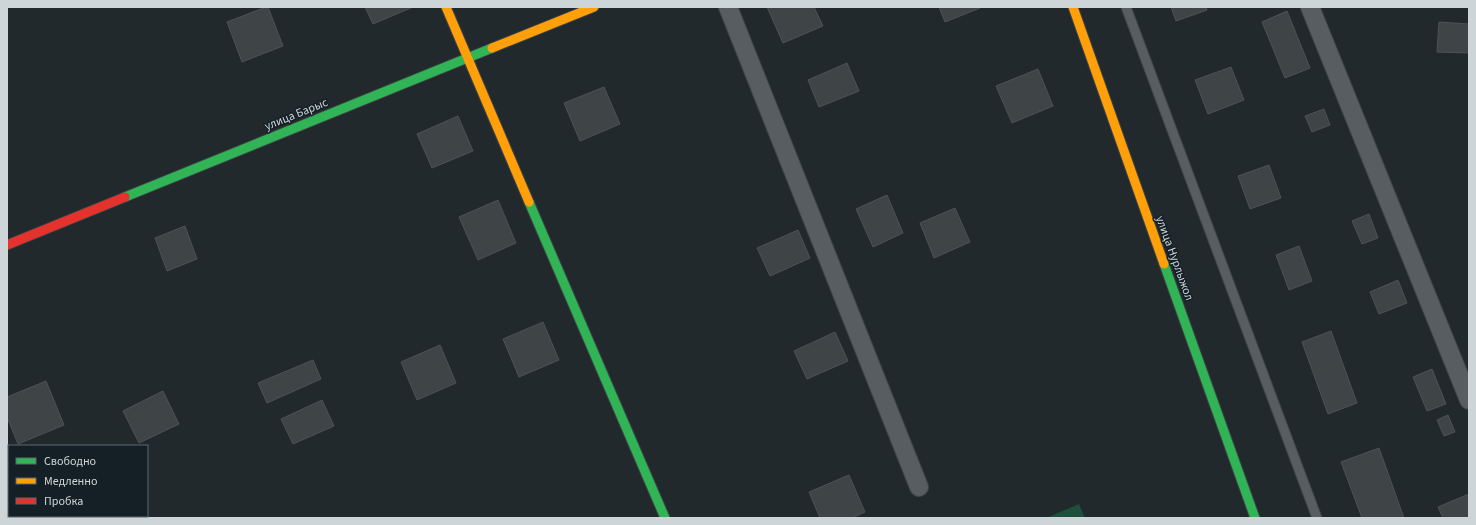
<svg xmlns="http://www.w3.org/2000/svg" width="1476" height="525" font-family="'Source Sans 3',sans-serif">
<rect width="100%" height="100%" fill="#21292c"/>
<path fill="#1c503a" d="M1079,504L1085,518H1046Z"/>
<g fill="#3f4447" stroke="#4e5256">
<path d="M266,7H268L283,46L242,62L227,22Z"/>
<path d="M365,7H413L373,24Z"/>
<path d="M767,7H814L823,26L783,43Z"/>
<path d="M939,7H980V8L945,22Z"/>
<path d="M1171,7H1206L1207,10L1176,21Z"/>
<path d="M1287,11L1310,68L1285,78L1262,22Z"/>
<path d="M1439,22L1469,24V53L1437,52Z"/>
<path d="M847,63L859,91L819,107L808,80Z"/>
<path d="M1231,67L1244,100L1208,114L1195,80Z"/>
<path d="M1038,69L1053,106L1012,123L996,86Z"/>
<path d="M604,87L620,124L580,141L564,103Z"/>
<path d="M1324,109L1330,125L1312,132L1305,116Z"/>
<path d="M458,116L473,151L432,168L417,134Z"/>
<path d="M1269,165L1281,198L1250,209L1238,176Z"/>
<path d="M887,195L903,233L873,247L856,209Z"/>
<path d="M498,200L516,243L478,260L459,217Z"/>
<path d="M955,208L970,242L934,258L920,223Z"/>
<path d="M1369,214L1378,238L1362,244L1352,221Z"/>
<path d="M185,226L197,259L167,271L155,238Z"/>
<path d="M798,230L810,258L770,276L757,248Z"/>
<path d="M1299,246L1312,281L1289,290L1276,255Z"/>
<path d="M1398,280L1407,303L1379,314L1370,292Z"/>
<path d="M543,322L559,360L519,377L503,339Z"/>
<path d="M1331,331L1357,403L1328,414L1302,342Z"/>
<path d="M835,332L848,361L807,379L794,351Z"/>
<path d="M440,345L456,383L417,400L401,362Z"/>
<path d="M313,360L321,379L267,403L258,383Z"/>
<path d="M1432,369L1446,404L1427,411L1413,377Z"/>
<path d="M46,381L64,425L18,444L7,417V397Z"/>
<path d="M163,391L179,424L139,443L123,411Z"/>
<path d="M322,400L334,426L293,444L281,419Z"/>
<path d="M1448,415L1455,432L1444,436L1437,420Z"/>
<path d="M1379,448L1404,518H1362L1341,462Z"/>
<path d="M849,475L865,512L852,518H820L809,492Z"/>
<path d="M1469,494V518H1443L1438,507Z"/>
</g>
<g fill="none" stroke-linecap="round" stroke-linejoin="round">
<defs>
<path id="lane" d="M1126,7L1317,518"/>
<g id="street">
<path d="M728,7L919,487"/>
<path d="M1310,7L1469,400"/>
</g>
<g id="fast">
<path d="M125,197L492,48"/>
<path d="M529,202L665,518"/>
<path d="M1164,264L1255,518"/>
</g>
<g id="slow">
<path d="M446,7L529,202"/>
<path d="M1073,7L1164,264"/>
<path d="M492,48L594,7"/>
</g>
<path id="jam" d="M7,245L125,197"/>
</defs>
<use href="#lane" stroke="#3e4447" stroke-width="11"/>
<use href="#street" stroke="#3e4447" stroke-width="20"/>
<use href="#fast" stroke="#3e4447" stroke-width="11"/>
<use href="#slow" stroke="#3e4447" stroke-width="11"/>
<use href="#jam" stroke="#3e4447" stroke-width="11"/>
<use href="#lane" stroke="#575d60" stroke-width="9"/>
<use href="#street" stroke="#575d60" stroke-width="18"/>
<use href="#fast" stroke="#30b455" stroke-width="9"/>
<use href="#slow" stroke="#ff9f0a" stroke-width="9"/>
<use href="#jam" stroke="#e5322d" stroke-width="9"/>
</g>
<g text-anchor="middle" stroke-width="3" stroke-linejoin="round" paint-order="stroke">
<g font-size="12" fill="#cdd5d9" stroke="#142026">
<text transform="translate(296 114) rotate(-22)" y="4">улица Барыс</text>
<text transform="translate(1175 258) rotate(70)" y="4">улица Нурлыжол</text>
</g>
</g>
<rect width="1476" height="525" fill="none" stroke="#cdd5d9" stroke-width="16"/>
<rect x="8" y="445" width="140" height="72" fill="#142026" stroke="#5e686e"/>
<rect x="16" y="458" width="20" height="6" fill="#30b455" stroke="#5e686e"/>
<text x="44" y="465" font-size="12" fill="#cdd5d9">Свободно</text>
<rect x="16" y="478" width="20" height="6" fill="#ff9f0a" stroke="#5e686e"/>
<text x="44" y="485" font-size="12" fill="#cdd5d9">Медленно</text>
<rect x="16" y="498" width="20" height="6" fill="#e5322d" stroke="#5e686e"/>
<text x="44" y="505" font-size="12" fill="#cdd5d9">Пробка</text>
</svg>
